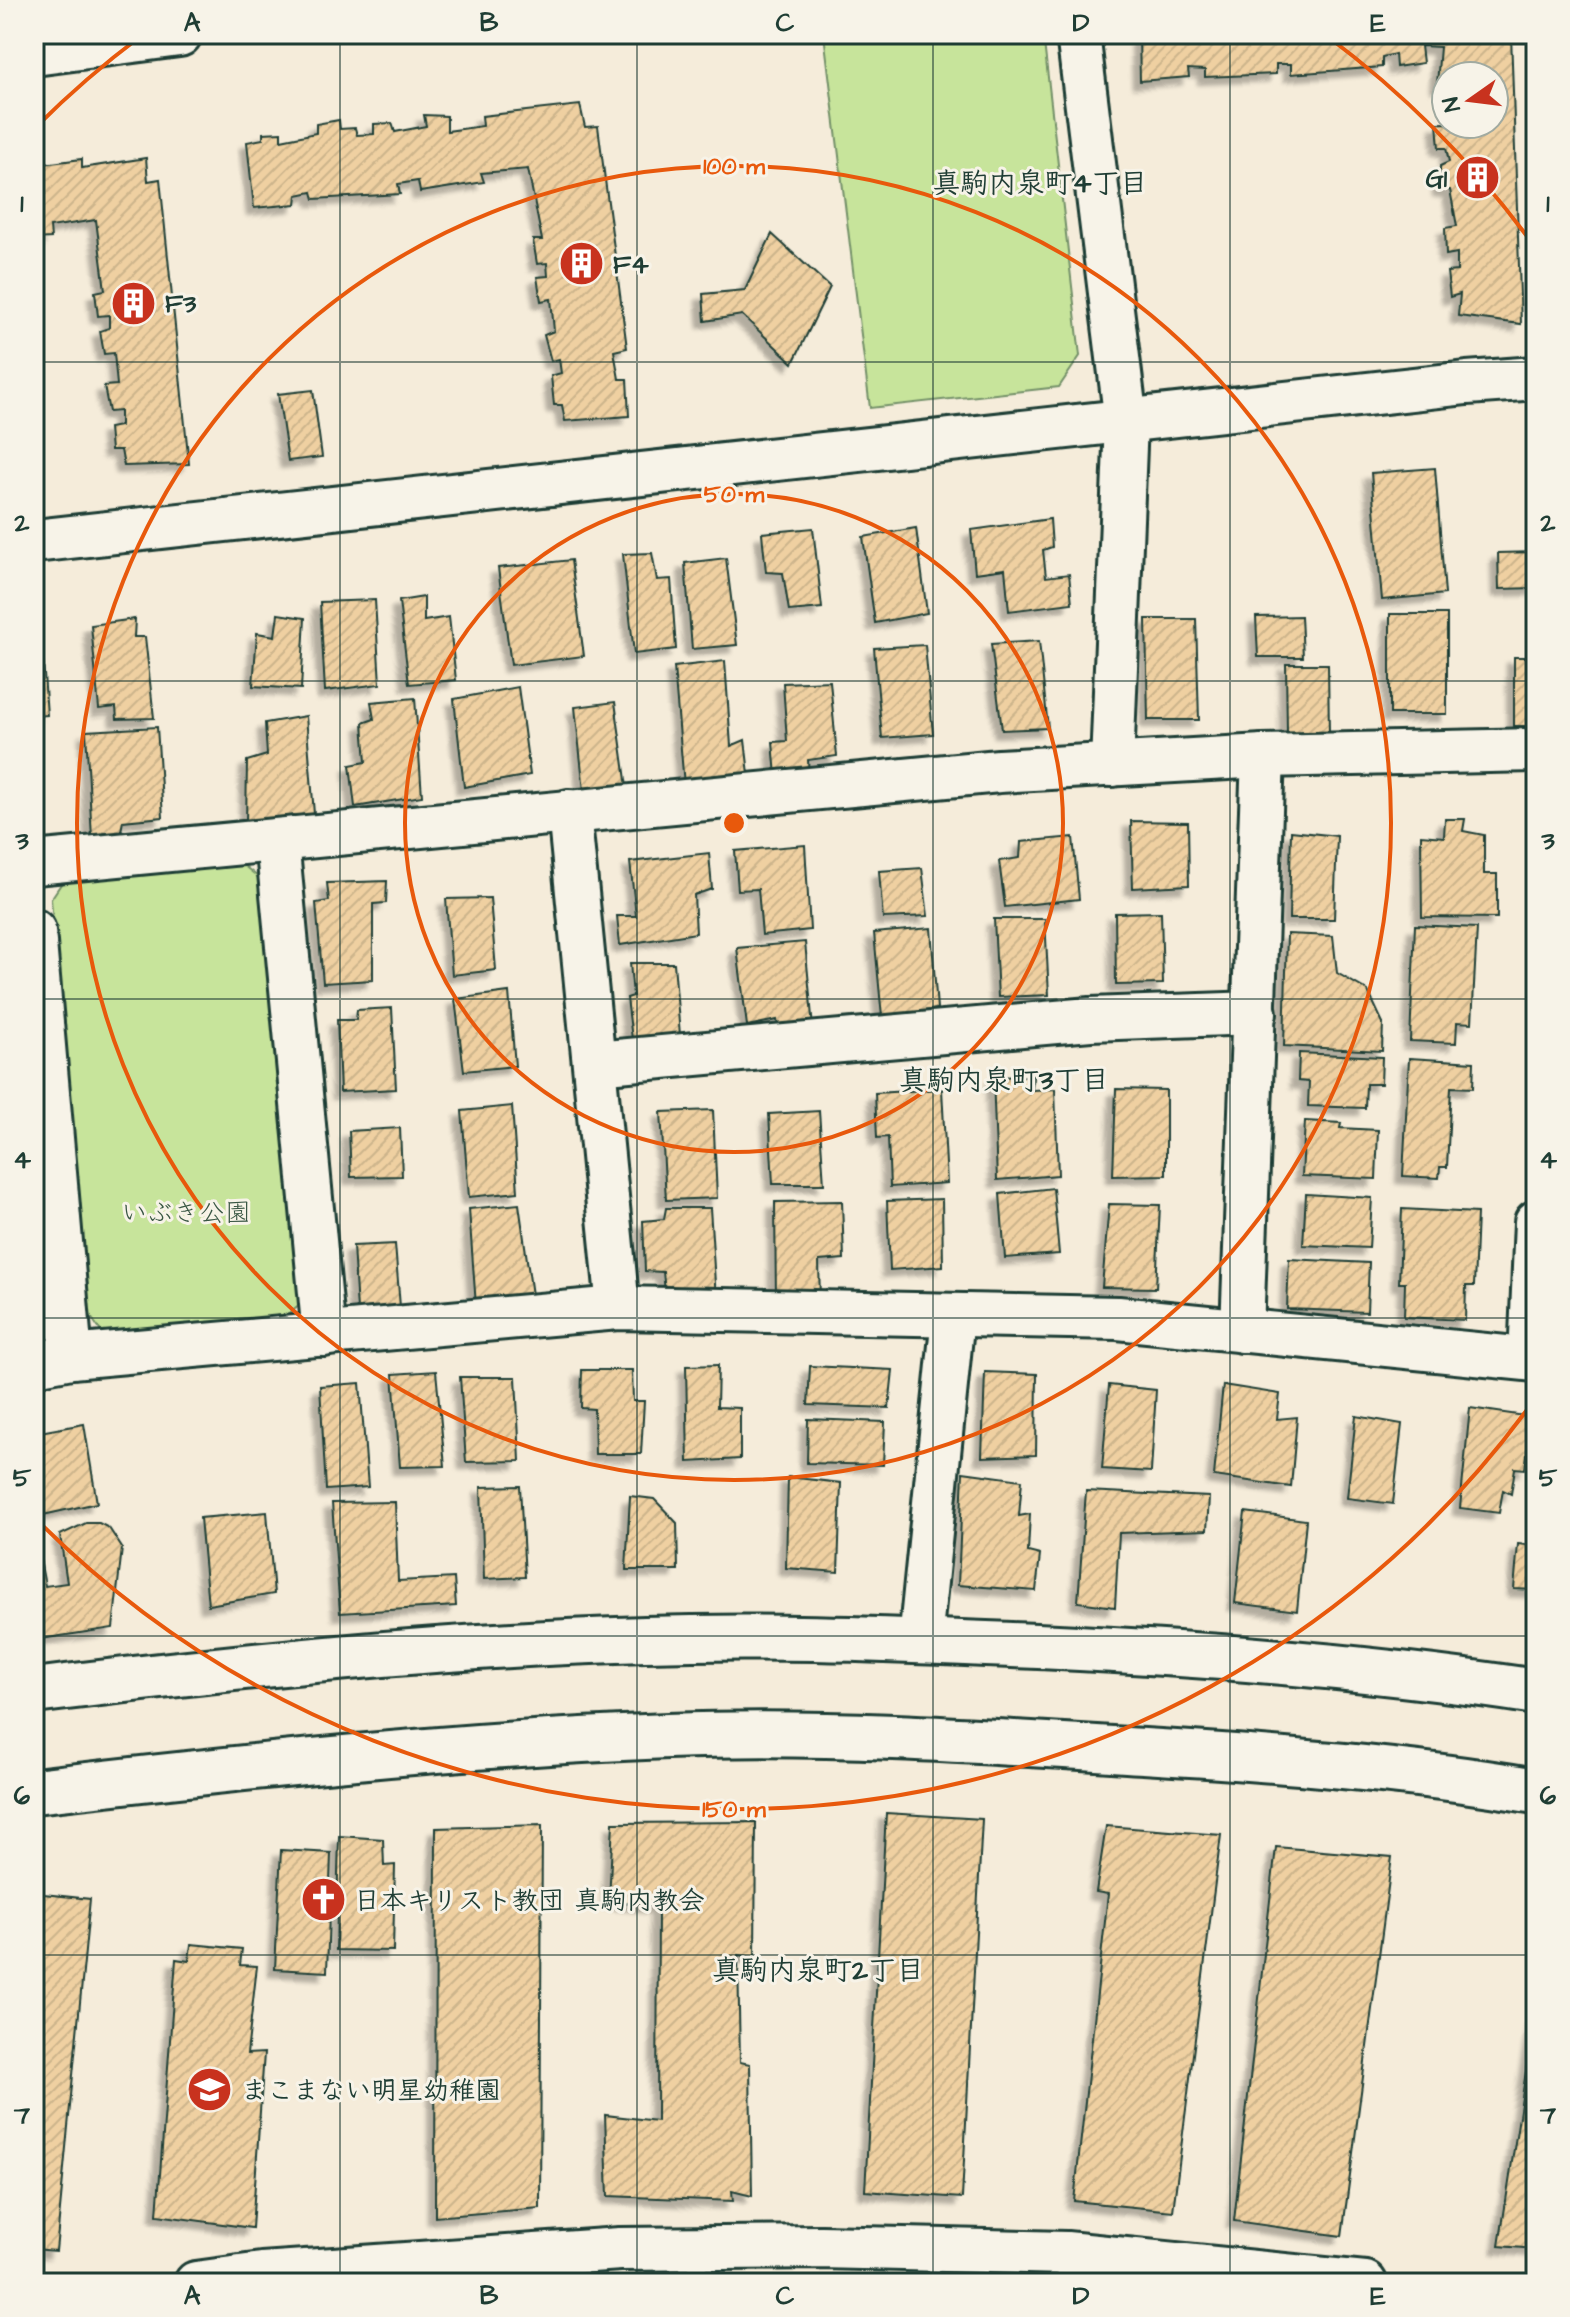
<svg xmlns="http://www.w3.org/2000/svg" width="1570" height="2317" font-family="'Architects Daughter','Klee One',sans-serif">
<defs>
<pattern id="building-hatch" width="6" height="6" patternUnits="userSpaceOnUse" patternTransform="scale(2)"><rect width="6" height="6" fill="#efd0a1"/><path d="M-1 1l2-2M0 6l6-6M5 7l2-2" fill="none" stroke="#ccb48b"/></pattern>
<filter id="shadow"><feDropShadow dx="-7" dy="7" stdDeviation="2" flood-color="#0004"/></filter>
</defs>
<rect width="100%" height="100%" fill="#f5ecda"/>
<filter id="ink" filterUnits="userSpaceOnUse"><feTurbulence type="fractalNoise" baseFrequency=".0125" numOctaves="2"/><feDisplacementMap in="SourceGraphic" scale="16" xChannelSelector="R" yChannelSelector="G"/><feConvolveMatrix kernelMatrix="1 2 1 2 8 2 1 2 1" color-interpolation-filters="sRGB"/></filter>
<g filter="url(#ink)">
<g fill="#c7e49b" stroke="#739068" stroke-width="2">
<path d="M824,34H1043L1080,356L1059,387L870,408Z"/>
<path d="M238,861L258,877L301,1304L284,1318L104,1336L89,1314L51,899L65,878Z"/>
</g>
<g fill="url(#building-hatch)" stroke="#1f3d34" stroke-width="2" filter="url(#shadow)">
<path d="M1139,34H1511L1521,324L1458,316L1460,294L1450,297L1447,272L1457,271V253L1446,255L1445,228L1457,226L1450,190L1440,189V166L1449,162L1446,148H1439L1437,123L1494,124V76H1446V85L1437,84L1440,47L1421,46L1423,63L1396,67L1395,54L1382,57V67L1291,74V64H1276V74L1205,77V70L1188,69L1189,77L1140,81Z"/>
<path d="M580,105L585,127L598,126L627,348L614,351L619,379H627L629,416L565,421L562,405H554L551,376L561,373L559,359L551,361L544,335L554,331L551,299L541,301L537,277L548,276L547,263L537,264L533,240H542L528,169L481,173L484,182L420,192L418,181L398,184L400,194L314,199L312,192L297,195L296,204L254,208L247,142L263,139V133L281,132V140L316,133V124L339,120L340,129L355,128L357,135L374,134V124L392,123L395,132L426,126L424,115L447,116V131L483,126L482,116Z"/>
<path d="M146,158L148,181L160,179L189,464L124,466L121,450H111L109,428L120,426V411L109,412L104,386L117,385L114,353L104,354L100,331L109,328V315L98,316L95,292L105,290L96,220L50,227L51,238L34,239V174L45,172L43,164L82,159V168Z"/>
<path d="M772,234L830,287L793,363L742,315L705,321L703,294L745,290Z"/>
<path d="M313,390L322,457L288,461L278,394Z"/>
<path d="M1435,468L1445,594L1382,600L1371,473Z"/>
<path d="M1050,519L1052,547L1043,550L1046,577L1069,574L1072,603L1009,611L1005,569L975,573L971,530Z"/>
<path d="M813,528L822,608L789,611L783,573L766,572L762,533Z"/>
<path d="M916,528L927,613L875,623L863,537Z"/>
<path d="M1536,552V588L1499,589L1498,553Z"/>
<path d="M652,553L657,580L671,579L676,649L634,654L623,554Z"/>
<path d="M726,558L737,645L692,649L685,563Z"/>
<path d="M571,560L584,656L511,665L498,568Z"/>
<path d="M424,597V621L449,617L456,680L409,684L399,601Z"/>
<path d="M375,600L380,684L325,691L320,602Z"/>
<path d="M278,614L305,618L301,689L253,686L257,633L275,636Z"/>
<rect x="1390" y="614" width="57" height="100"/>
<path d="M1301,616L1303,657H1258L1256,617Z"/>
<path d="M34,619H40L47,715L34,716Z"/>
<path d="M135,619L134,637H145L154,718L117,719L116,707L99,709L91,625Z"/>
<path d="M1146,619H1196L1199,720H1148Z"/>
<path d="M1039,641L1048,728L1002,730L991,644Z"/>
<path d="M925,645L933,734L882,738L874,648Z"/>
<rect x="1514" y="657" width="22" height="69"/>
<path d="M725,661L731,746L745,740L749,774L684,785L674,667Z"/>
<path d="M1286,664H1328L1329,734L1287,733Z"/>
<path d="M830,681L837,756L808,760L809,774L776,776L773,742L787,741L783,683Z"/>
<path d="M518,687L530,775L464,787L454,699Z"/>
<path d="M415,698L422,796L355,807L350,765L366,762L363,723L374,719L371,702Z"/>
<path d="M615,702L627,787L584,791L575,707Z"/>
<path d="M306,716L314,814L246,825L247,761L267,755L265,723Z"/>
<path d="M157,727L163,817L123,821L120,836L92,838L86,731Z"/>
<path d="M1445,819H1465L1463,831L1484,835V874H1497V918L1422,917L1421,835L1444,837Z"/>
<path d="M1131,821L1188,822L1189,885L1133,888Z"/>
<path d="M1291,831L1337,836L1334,919H1289Z"/>
<path d="M1073,837L1079,899L1005,907L999,861L1020,858L1021,842Z"/>
<path d="M805,845L810,930L762,935L758,889L738,890L735,851Z"/>
<path d="M709,853L712,889L694,895L696,933L620,945L617,916H636L630,862Z"/>
<path d="M922,868L928,916L883,918L879,871Z"/>
<path d="M387,881L386,903L373,904V980L323,983L316,903L329,901L327,883Z"/>
<path d="M490,898L496,970L452,975L446,899Z"/>
<path d="M1161,912L1163,984L1116,985L1115,913Z"/>
<path d="M994,919H1045L1049,995L998,997Z"/>
<path d="M1415,925L1477,928L1472,1023L1457,1022L1456,1043L1410,1041Z"/>
<path d="M931,928L937,1009L882,1017L874,933Z"/>
<path d="M1287,934L1333,936L1337,973L1368,991L1383,1023L1382,1051L1284,1046Z"/>
<path d="M805,942L813,1028L778,1029L777,1020L747,1026L737,948Z"/>
<path d="M630,963H674L680,1035L632,1039L627,998L633,996Z"/>
<path d="M509,992L515,1066L464,1071L455,999Z"/>
<path d="M392,1008L396,1089L340,1092L337,1020H356L357,1010Z"/>
<path d="M1299,1053L1382,1057L1381,1084H1366L1365,1108L1308,1106L1309,1082L1298,1081Z"/>
<path d="M1409,1058L1474,1062L1473,1088L1451,1087L1447,1167H1440L1439,1178L1403,1176Z"/>
<path d="M1033,1076L1032,1090L1055,1089L1058,1175L997,1180L993,1077Z"/>
<path d="M942,1089L947,1183L890,1187L888,1137L877,1138L875,1093Z"/>
<path d="M1116,1089L1166,1090V1175L1113,1176Z"/>
<path d="M512,1106L518,1192L469,1197L462,1111Z"/>
<path d="M713,1110L717,1198L666,1200L661,1112Z"/>
<path d="M819,1111L824,1184H773L769,1114Z"/>
<path d="M1305,1121L1341,1123L1340,1128L1378,1130L1376,1179L1302,1176Z"/>
<path d="M400,1128L402,1176L351,1177L349,1131Z"/>
<path d="M1053,1188L1059,1254L1005,1258L1000,1194Z"/>
<path d="M1306,1194L1372,1198L1369,1248L1303,1245Z"/>
<path d="M942,1199L943,1266L890,1270L887,1201Z"/>
<path d="M842,1201L844,1259L819,1261L820,1300L776,1302L775,1202Z"/>
<path d="M519,1204L533,1302L476,1306L469,1209Z"/>
<path d="M1109,1204L1160,1205L1156,1288L1102,1287Z"/>
<path d="M666,1208H710L716,1298L666,1302L663,1272L645,1271L643,1221L664,1219Z"/>
<path d="M1402,1209L1477,1213L1474,1286H1466L1465,1320L1404,1317L1405,1283H1399Z"/>
<path d="M395,1244L400,1307L357,1310L353,1246Z"/>
<path d="M1289,1259L1369,1263L1367,1312L1287,1309Z"/>
<path d="M718,1365L717,1407L740,1408V1459L688,1462L686,1366Z"/>
<path d="M810,1366L893,1370L889,1408L808,1405Z"/>
<path d="M582,1370H632L633,1401H644L641,1454H595L594,1409L581,1408Z"/>
<path d="M436,1371L445,1466L400,1467L393,1374Z"/>
<path d="M985,1372L1037,1374L1036,1455L982,1457Z"/>
<path d="M460,1377H516L520,1461L466,1462Z"/>
<path d="M360,1383L368,1487L326,1490L320,1386Z"/>
<path d="M1109,1385L1156,1390L1151,1472L1102,1469Z"/>
<path d="M1223,1385L1280,1394L1277,1419L1297,1417L1291,1487L1214,1476Z"/>
<path d="M1470,1408L1532,1417L1525,1469L1515,1468L1511,1494L1503,1490L1499,1513L1460,1508Z"/>
<path d="M1356,1416L1402,1424L1393,1504L1347,1498Z"/>
<path d="M808,1419L885,1422L883,1465L807,1463Z"/>
<path d="M84,1424L97,1503L43,1515L34,1468V1433Z"/>
<path d="M963,1472L1022,1480L1019,1516L1030,1514L1028,1552L1040,1555L1036,1591L958,1585Z"/>
<path d="M788,1477L841,1483L838,1572L786,1568Z"/>
<path d="M520,1486L525,1577L484,1579L481,1487Z"/>
<path d="M1086,1491L1209,1497L1207,1530L1119,1533L1115,1607L1078,1602Z"/>
<path d="M630,1496L654,1499L677,1523L678,1570H626Z"/>
<path d="M395,1502L398,1581L454,1578L456,1606L340,1613L332,1503Z"/>
<path d="M267,1512L274,1594L208,1605L200,1518Z"/>
<path d="M1245,1512L1306,1520L1297,1611L1235,1603Z"/>
<path d="M86,1523H99L109,1528L122,1548L113,1628L34,1640V1527L45,1586L67,1583L60,1535Z"/>
<path d="M1518,1544L1536,1546V1590L1514,1589Z"/>
<path d="M886,1813L982,1819L962,2198L865,2191Z"/>
<path d="M756,1822L755,1957L738,1955L740,2062L750,2064L752,2196L732,2191L733,2201L608,2196L605,2115L657,2121L658,1906L609,1901L613,1823Z"/>
<path d="M542,1825L540,2208L435,2217L436,1828Z"/>
<path d="M1106,1826L1221,1835L1173,2211L1074,2201L1108,1894L1096,1892Z"/>
<path d="M339,1836L383,1839L384,1866L395,1865L393,1951L336,1950Z"/>
<path d="M1276,1847L1392,1857L1342,2236L1234,2221Z"/>
<path d="M281,1850L331,1853L327,1972L275,1969Z"/>
<path d="M34,1893L90,1899L56,2251L34,2249Z"/>
<path d="M191,1944L242,1949L240,1965L257,1966L247,2054L264,2053L252,2228L157,2215L176,1959L189,1961Z"/>
<path d="M1536,2006V2249L1499,2246Z"/>
</g>
<g fill="none" stroke-linecap="round" stroke-linejoin="round">
<defs>
<g id="minor">
<path d="M1078,34L1126,422L1112,765"/>
<path d="M34,541L1467,383L1536,378"/>
<path d="M569,811L618,1308"/>
<path d="M277,841L324,1335"/>
<path d="M34,863L999,771L1263,756L1536,750"/>
<path d="M34,931L71,1357"/>
<path d="M595,1063L1090,1019L1255,1013"/>
<path d="M1242,1331L1263,756"/>
<path d="M1530,1359L1536,1222"/>
<path d="M34,1364L71,1357L618,1308L1118,1318L1536,1360"/>
<path d="M920,1641L953,1316"/>
<path d="M196,2283L262,2274L620,2249L821,2247L1066,2253L1365,2283"/>
</g>
<g id="tertiary">
<path d="M34,53L179,34"/>
<path d="M34,1691C237,1666 441,1645 645,1639C758,1635 872,1639 986,1644C1169,1651 1354,1664 1536,1692"/>
<path d="M34,1791C245,1767 456,1744 668,1736C827,1730 986,1741 1144,1751C1275,1759 1407,1769 1536,1791"/>
</g>
</defs>
<use href="#minor" stroke="#1f3d34" stroke-width="48"/>
<use href="#tertiary" stroke="#1f3d34" stroke-width="50"/>
<use href="#minor" stroke="#f7f3e8" stroke-width="42"/>
<use href="#tertiary" stroke="#f7f3e8" stroke-width="44"/>
</g>
</g>
<path fill="none" stroke="#1f3d34" stroke-width="2" stroke-opacity="0.55" d="M340,34V2283M637,34V2283M933,34V2283M1230,34V2283M34,362H1536M34,681H1536M34,999H1536M34,1318H1536M34,1636H1536M34,1955H1536"/>
<g fill="none" stroke="#e8590c" stroke-width="4">
<circle cx="734" cy="823" r="329"/>
<circle cx="734" cy="823" r="657"/>
<path d="M1532 1403A986 986 0 0 1 37 1520M37 126A986 986 0 0 1 141 36M1327 36A986 986 0 0 1 1532 243"/>
</g>
<defs>
<symbol id="building-disc" viewBox="-11 -11 22 22"><circle r="9.5" fill="#c8321e" stroke="#f7f3e8"/><path d="M-4-6H4V6H1V3H-1V6H-4ZM-2.5-4.3h1.7v1.8h-1.7ZM.8-4.3h1.7v1.8H.8ZM-2.5-1h1.7V.8h-1.7ZM.8-1h1.7V.8H.8Z" fill="#fff"/></symbol>
<symbol id="church-disc" viewBox="-11 -11 22 22"><circle r="9.5" fill="#c8321e" stroke="#f7f3e8"/><path d="M-1.2-6h2.4v3.5h3.3v2.4h-3.3V6h-2.4V-.1h-3.3v-2.4h3.3Z" fill="#fff"/></symbol>
<symbol id="school-disc" viewBox="-11 -11 22 22"><circle r="9.5" fill="#c8321e" stroke="#f7f3e8"/><path d="M0-5L7-2L0 1L-7-2ZM-4 1L0 2.5L4 1V4Q0 6-4 4Z" fill="#fff"/></symbol>
</defs>
<g fill-rule="evenodd">
<use href="#building-disc" x="1452" y="152" width="51" height="51"/>
<use href="#building-disc" x="556" y="238" width="51" height="51"/>
<use href="#building-disc" x="108" y="278" width="51" height="51"/>
<use href="#church-disc" x="298" y="1874" width="51" height="51"/>
<use href="#school-disc" x="184" y="2064" width="51" height="51"/>
</g>
<g text-anchor="middle" stroke-width="6" stroke-linejoin="round" paint-order="stroke">
<g font-size="26" font-weight="bold" fill="#1f3d34" stroke="#f7f3e8" text-anchor="start">
<text x="1447" y="187" text-anchor="end">G1</text>
<text x="613" y="273">F4</text>
<text x="165" y="312">F3</text>
<text x="354" y="1909">日本キリスト教団 真駒内教会</text>
<text x="241" y="2099">まこまない明星幼稚園</text>
</g>
<g font-size="26" fill="#385643" stroke="#f7f3e8">
<text x="186" y="1221">いぶき公園</text>
</g>
<g font-size="28" font-weight="bold" fill="#1f3d34" stroke="#f7f3e8">
<text x="1040" y="192">真駒内泉町4丁目</text>
<text x="1004" y="1089">真駒内泉町3丁目</text>
<text x="818" y="1979">真駒内泉町2丁目</text>
</g>
</g>
<circle cx="734" cy="823" r="12" fill="#e8590c" stroke="#f7f3e8" stroke-width="4"/>
<g font-size="24" text-anchor="middle" font-weight="bold" fill="#e8590c" stroke="#f7f3e8" stroke-width="6" stroke-linejoin="round" paint-order="stroke">
<text x="734" y="174">100 m</text>
<text x="734" y="502">50 m</text>
<text x="734" y="1817">150 m</text>
</g>
<rect width="1570" height="2317" fill="none" stroke="#f7f3e8" stroke-width="88"/>
<g transform="translate(1470 100) rotate(256)"><circle r="38" fill="#f7f3e8" stroke="#a1aaa0" stroke-width="2"/>
<path d="M0-6L14 30L0 20L-14 30Z" fill="#c8321e"/>
<text y="-12" font-size="22" font-weight="bold" text-anchor="middle" fill="#1f3d34">N</text>
</g>
<rect x="44" y="44" width="1482" height="2229" fill="none" stroke="#1f3d34" stroke-width="3"/>
<g font-size="26" text-anchor="middle" font-weight="bold" fill="#1f3d34">
<text x="192" y="31">A</text>
<text x="489" y="31">B</text>
<text x="785" y="31">C</text>
<text x="1081" y="31">D</text>
<text x="1378" y="31">E</text>
<text x="22" y="212">1</text>
<text x="1548" y="212">1</text>
<text x="22" y="531">2</text>
<text x="1548" y="531">2</text>
<text x="22" y="849">3</text>
<text x="1548" y="849">3</text>
<text x="22" y="1168">4</text>
<text x="1548" y="1168">4</text>
<text x="22" y="1486">5</text>
<text x="1548" y="1486">5</text>
<text x="22" y="1804">6</text>
<text x="1548" y="1804">6</text>
<text x="22" y="2123">7</text>
<text x="1548" y="2123">7</text>
<text x="192" y="2304">A</text>
<text x="489" y="2304">B</text>
<text x="785" y="2304">C</text>
<text x="1081" y="2304">D</text>
<text x="1378" y="2304">E</text>
</g>
</svg>
